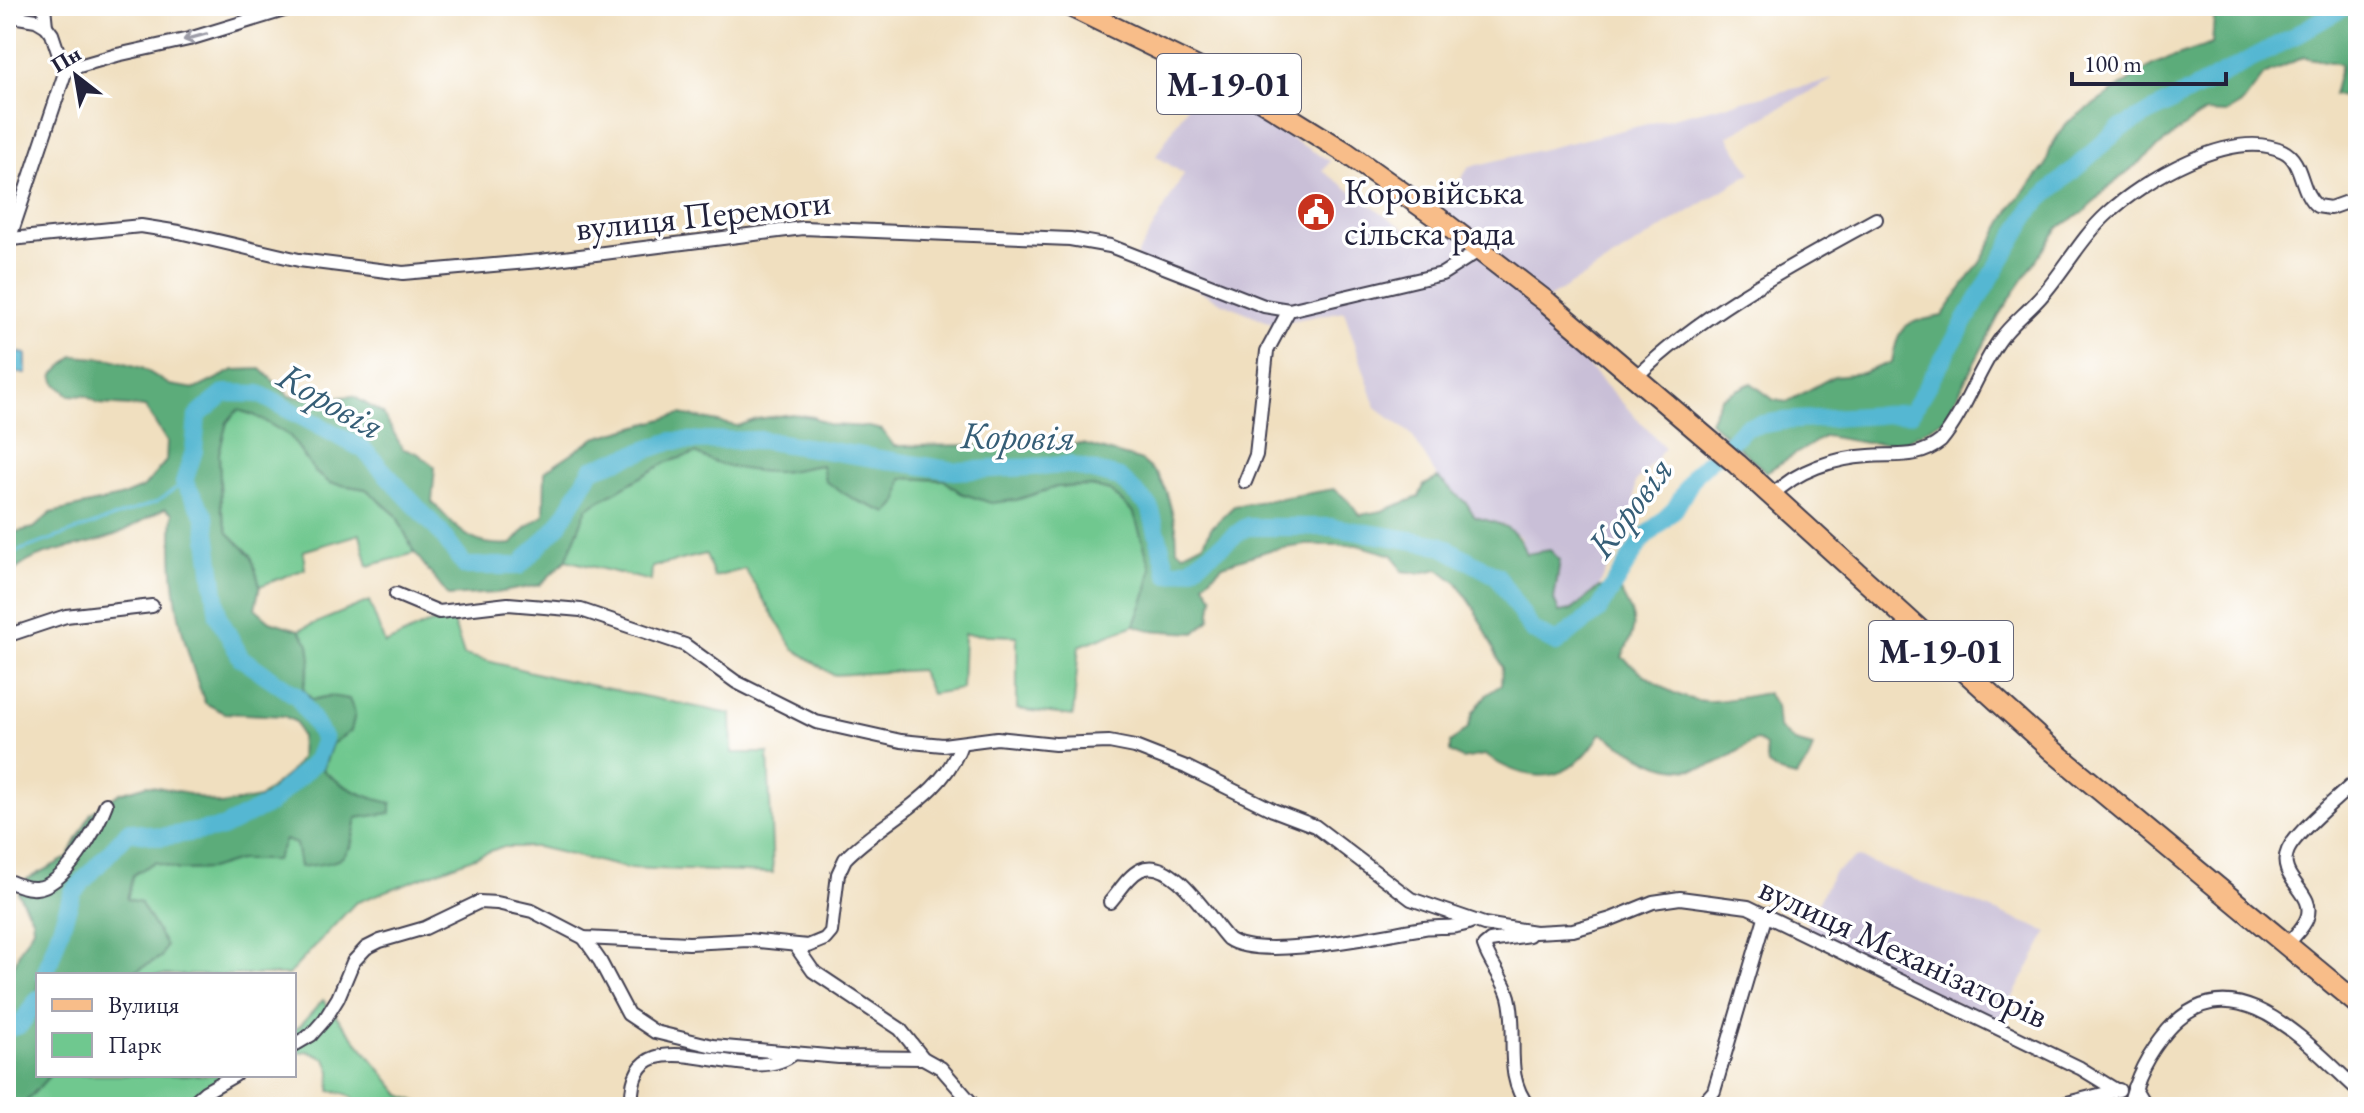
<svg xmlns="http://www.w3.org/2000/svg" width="2364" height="1113" font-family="'EB Garamond',serif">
<rect width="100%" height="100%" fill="#fff"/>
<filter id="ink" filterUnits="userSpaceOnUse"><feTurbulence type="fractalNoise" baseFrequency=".0125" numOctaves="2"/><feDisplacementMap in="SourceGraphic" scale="16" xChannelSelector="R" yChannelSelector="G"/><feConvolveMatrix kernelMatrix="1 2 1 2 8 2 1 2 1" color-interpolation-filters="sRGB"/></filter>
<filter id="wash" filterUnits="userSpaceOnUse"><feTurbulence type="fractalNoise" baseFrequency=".006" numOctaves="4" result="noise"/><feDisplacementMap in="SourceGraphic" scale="32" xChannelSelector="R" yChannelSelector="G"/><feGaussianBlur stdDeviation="1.8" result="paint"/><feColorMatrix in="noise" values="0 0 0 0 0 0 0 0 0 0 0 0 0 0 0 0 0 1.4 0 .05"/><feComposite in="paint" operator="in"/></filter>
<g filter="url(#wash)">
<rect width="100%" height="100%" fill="#f0dfbf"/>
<g fill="#c9bfd7">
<path d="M1834,79L1728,136L1751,173L1533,308L1665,448L1635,483V507L1599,587L1572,610L1559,613L1554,600L1558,581L1550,550L1525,554L1520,537L1504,525L1475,517L1467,504L1438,478L1411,434L1376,407L1344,311L1273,324L1221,302L1135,259L1184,174L1156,156L1200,86L1330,161L1323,171L1420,240L1469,167Z"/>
<path d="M1857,857L2048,932L1998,1024L1804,930L1833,873Z"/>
</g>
<g fill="#6fc88f" stroke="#487565" stroke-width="2">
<path d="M238,410L254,415L290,436L315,472L330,483L366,489L396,515L415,553L368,566L360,534L303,551L305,569L260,586L251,555L228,533L221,509L219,453L227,422Z"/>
<path d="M696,453L742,468L779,472L822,465L899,500L901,478L944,480L961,493L1016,500L1057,487L1090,486L1110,491L1134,513L1151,568L1148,589L1135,625L1079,646L1073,716L1017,709V636L964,634L962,689L931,694L920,670L833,675L793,648L745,569L714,577L706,554L652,567L651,581L566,560L587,508L667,462Z"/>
<path d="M369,601L385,644L425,625L452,618L464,655L551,677L731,714L732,753H768L773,873L626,868L537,847H501L355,903L288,975H128L161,957L127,899L133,875L155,861L179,870L209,869L238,860H275L284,840L296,843L351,848L357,818L391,803C364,797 344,788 323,770L332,743L330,696L312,700L303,689C309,663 315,652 299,630Z"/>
<path d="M323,1000L401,1095L430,1107H358C353,1093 344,1093 330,1091L331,1071L326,1059L307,1051L294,1053V1029L299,1027Z"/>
<path d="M50,1075H242L197,1107H21Z"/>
<path d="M615,1094L670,1107H531Z"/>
</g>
<g fill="#5bac7a" stroke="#3e675a" stroke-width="2">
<path d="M2215,6H2358V100L2333,95L2341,64L2303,57L2264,75L2243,103L2226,113L2206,112L2190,122L2106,189L2084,212L2058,228L2001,312L1945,419L1905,442L1866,443L1825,436L1766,472L1710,421L1721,398L1751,383L1774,400L1787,402L1834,376L1862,373L1892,362C1900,321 1903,324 1942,316L1981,261L2012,206L2045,167L2051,147L2065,124L2154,64L2212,44Z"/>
<path d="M74,356L112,359L142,368L170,385L196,389L234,370L261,369L289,396L316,399L353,396L383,414L403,449L417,453L435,467L432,502C459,530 470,548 512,544L526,528L544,515L545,471L595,438L681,414L737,426L757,419L792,414L813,417L830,425L869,427L882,430L894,446L1083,444L1142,461L1157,474L1167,493L1176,527L1177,549L1184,553L1204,543L1211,528L1234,506L1334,489L1349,501L1360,515L1382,511L1419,497L1424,485L1438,478L1467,504L1475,517C1502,524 1516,526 1526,554L1550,550L1560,560L1554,600L1559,612L1572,610L1599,587L1621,592C1638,623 1637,626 1622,657C1647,677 1677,703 1711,701C1729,700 1749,696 1767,693L1776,706L1778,727L1795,742L1813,747L1808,761L1796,777L1780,773L1768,765L1765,746L1756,740C1742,748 1727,760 1712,765C1667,780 1638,754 1601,733C1571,785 1531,786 1485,755L1462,759L1450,752V743L1468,728L1473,713L1486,695L1501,685L1502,667L1475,609L1457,583L1439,569L1420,573L1402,571L1393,555L1357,545H1306L1270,550L1223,565L1204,583L1213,597L1210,619L1195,633C1178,631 1149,633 1135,625L1148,589L1151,568L1134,513L1110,491L1090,486L1056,487L1016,500L991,503L961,493L944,480L902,478L899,500L888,513L855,500L825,481L822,465C807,466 791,472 777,472C751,472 718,467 696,453L667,462L587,508L566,560L540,585L497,593L448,596L415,553L396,515L366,489L330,483L315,472L290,436L254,415L238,410L227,422L219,453L221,508L228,533L251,555L260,586L255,608L270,621L299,630L309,644L311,659L303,689L312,700L330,696L349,699L355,714L351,731L332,744L323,770C344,789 364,797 391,803V813L357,818C348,864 344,861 300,867L296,844L285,840L276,860H238L210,869L179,870L155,862L133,875L127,899L140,902L166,946L161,957L128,975H38V1075H50L21,1107H6V988L20,950L33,928L32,918L18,893L27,879L67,858L91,813L120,793L147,785L183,792L221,805L259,798L289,773L300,759L301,737L296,722L284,716L224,713L205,703C180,636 168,584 173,513L165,508C144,520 121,535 97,541C63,551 29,551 6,580V534L34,528L51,513L120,497L144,487L166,461L167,442L145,407L99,404L86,396L69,395L56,384L53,375Z"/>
</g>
<path fill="#54b7d2" stroke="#3b6c86" stroke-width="2" d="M6,350L26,354V373H6Z"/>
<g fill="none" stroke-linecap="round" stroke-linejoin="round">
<path stroke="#54b7d2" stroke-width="3" d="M6,561L18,551L157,502L184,482"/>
<g stroke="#54b7d2" stroke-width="18">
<path d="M45,975L73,892L129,831L161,837L222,828L269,804L315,762L324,739L298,697L241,658L218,616L205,516L184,482L194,451L197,416L225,393L259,394L363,449L440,532L465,566H519L559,525L592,469L672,441L762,440L955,471L1069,465L1120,478L1150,507L1168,574L1191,568L1246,527H1331L1440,545L1497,576L1532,630L1556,643L1598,611L1641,541L1675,509L1695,474L1746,427L1782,421L1911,413L2033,206L2118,130L2287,40L2346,6"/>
<path d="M6,1029L20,1025L38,999"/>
</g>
</g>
</g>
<g filter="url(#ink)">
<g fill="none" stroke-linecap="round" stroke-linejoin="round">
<defs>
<g id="minor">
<path d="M44,6L46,26"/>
<path d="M6,15L36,20L46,26L52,34L65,73L8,243"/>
<path d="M65,70L117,55L189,39L297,6"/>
<path d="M11,239L141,226L179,232L299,260L403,273L540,261L803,228L1070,239L1110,246L1264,306L1289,310L1442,274L1480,250"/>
<path d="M1636,377C1704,311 1793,265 1876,219"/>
<path d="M1245,482L1256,455L1267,351L1289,310"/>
<path d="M1772,496C1796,470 1835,458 1869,456C1896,454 1919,459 1941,441C1965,412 1977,372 1999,341C2010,325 2024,315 2037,301C2062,275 2079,240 2106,215C2142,181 2232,127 2283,151C2304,161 2299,192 2317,206L2330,208L2358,198"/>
<path d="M396,594L439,612L508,604L581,610L685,645L736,682L816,722L901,741L943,745L997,738L1055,744L1109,742L1135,747L1186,767L1273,810L1315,826L1411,899L1484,924L1535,932L1573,930L1611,919L1653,902L1680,898L1748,907L2080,1068L2116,1090"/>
<path d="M6,636L66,616L152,606"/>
<path d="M6,880C15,884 26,889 36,888C65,886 97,829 106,804"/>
<path d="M1110,902C1119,892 1128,876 1140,870C1172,854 1210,920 1228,939C1260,962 1383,934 1424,928C1441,926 1457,929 1473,921"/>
<path d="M1529,935L1490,941L1484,946C1490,964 1504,979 1509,997C1519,1035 1502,1075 1529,1107"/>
<path d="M584,938L600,961L628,1014L655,1032L713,1046L839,1057L923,1058L941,1068L975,1107"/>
<path d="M2288,944C2294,936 2304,927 2307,918C2317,892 2275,879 2288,850C2296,832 2341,795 2358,779"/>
<path d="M795,945L813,971L900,1029L923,1058"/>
<path d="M294,1045L311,1035L325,1019L338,998L353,962L366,948L380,941L425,928L479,902L497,903L532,911L584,938L689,943L748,940L808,946L825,939L831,932L838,874L845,859C882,820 943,798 961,744"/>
<path d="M2134,1087L2146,1107"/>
<path d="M188,1107L205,1092L235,1075"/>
<path d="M632,1107C626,1003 750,1094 794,1053"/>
<path d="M1689,1107L1705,1101L1714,1091L1766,914"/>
<path d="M2051,1107L2119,1090"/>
<path d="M2129,1107C2135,1079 2149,1052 2168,1030C2234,956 2308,1045 2358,1090"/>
</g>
<path id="primary" d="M1070,6L1251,94L1345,152L1438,218L1548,303L1737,464L2053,751L2358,1004"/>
</defs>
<use href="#minor" stroke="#413e4f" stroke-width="16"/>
<use href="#primary" stroke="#413e4f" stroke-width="24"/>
<use href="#minor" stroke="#fff" stroke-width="12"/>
<use href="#primary" stroke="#f8bd89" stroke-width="20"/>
</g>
<defs><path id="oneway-shaft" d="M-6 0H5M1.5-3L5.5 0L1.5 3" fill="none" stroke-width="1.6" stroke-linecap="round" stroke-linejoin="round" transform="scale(2)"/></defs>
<use stroke="#9c9ca7" href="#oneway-shaft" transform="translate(195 37) rotate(165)"/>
</g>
<defs>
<symbol id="civic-disc" viewBox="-11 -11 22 22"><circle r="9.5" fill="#c8321e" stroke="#fff"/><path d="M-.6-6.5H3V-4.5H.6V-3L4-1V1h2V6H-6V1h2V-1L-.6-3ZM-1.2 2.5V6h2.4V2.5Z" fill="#fff"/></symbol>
</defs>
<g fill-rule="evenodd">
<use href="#civic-disc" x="1294" y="190" width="44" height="44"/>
</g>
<g text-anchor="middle" stroke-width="7" stroke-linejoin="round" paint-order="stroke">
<g fill="#fff" stroke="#646476" stroke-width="2">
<rect x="1157" y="54" width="144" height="60" rx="6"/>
<rect x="1869" y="621" width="144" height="60" rx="6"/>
</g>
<g font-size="34" font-weight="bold" fill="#22223b">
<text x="1229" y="96">М-19-01</text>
<text x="1941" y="663">М-19-01</text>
</g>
<g font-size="36" fill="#22223b" stroke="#fff" text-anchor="start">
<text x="1344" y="204">Коровійська<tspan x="1344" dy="41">сільска рада</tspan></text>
</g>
<g font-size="36" fill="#22223b" stroke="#fff">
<text transform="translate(703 214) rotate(-6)" y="13">вулиця Перемоги</text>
<text transform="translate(1904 951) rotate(25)" y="13">вулиця Механізаторів</text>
</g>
<g font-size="38" font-style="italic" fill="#365e77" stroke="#fff">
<text transform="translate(331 401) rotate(30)" y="13">Коровія</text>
<text transform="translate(1018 436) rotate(1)" y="13">Коровія</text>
<text transform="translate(1630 507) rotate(-53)" y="13">Коровія</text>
</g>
</g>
<rect width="2364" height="1113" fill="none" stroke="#fff" stroke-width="32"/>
<rect x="36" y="973" width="260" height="104" fill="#ffffff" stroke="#a7a7b1" stroke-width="2"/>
<rect x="52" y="999" width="40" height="12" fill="#f8bd89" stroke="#a7a7b1" stroke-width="2"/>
<text x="108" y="1013" font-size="24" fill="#22223b">Вулиця</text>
<rect x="52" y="1033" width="40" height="24" fill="#6fc88f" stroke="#a7a7b1" stroke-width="2"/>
<text x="108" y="1053" font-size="24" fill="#22223b">Парк</text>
<g transform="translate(76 76) rotate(329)" stroke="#ffffff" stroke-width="6" paint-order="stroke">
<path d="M0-6L14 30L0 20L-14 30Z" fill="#22223b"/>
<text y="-12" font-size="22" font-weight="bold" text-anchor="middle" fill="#22223b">Пн</text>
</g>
<path d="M2072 72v12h154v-12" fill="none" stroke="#22223b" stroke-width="4"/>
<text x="2084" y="72" font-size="24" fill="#22223b" stroke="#ffffff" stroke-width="6" paint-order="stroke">100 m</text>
</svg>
